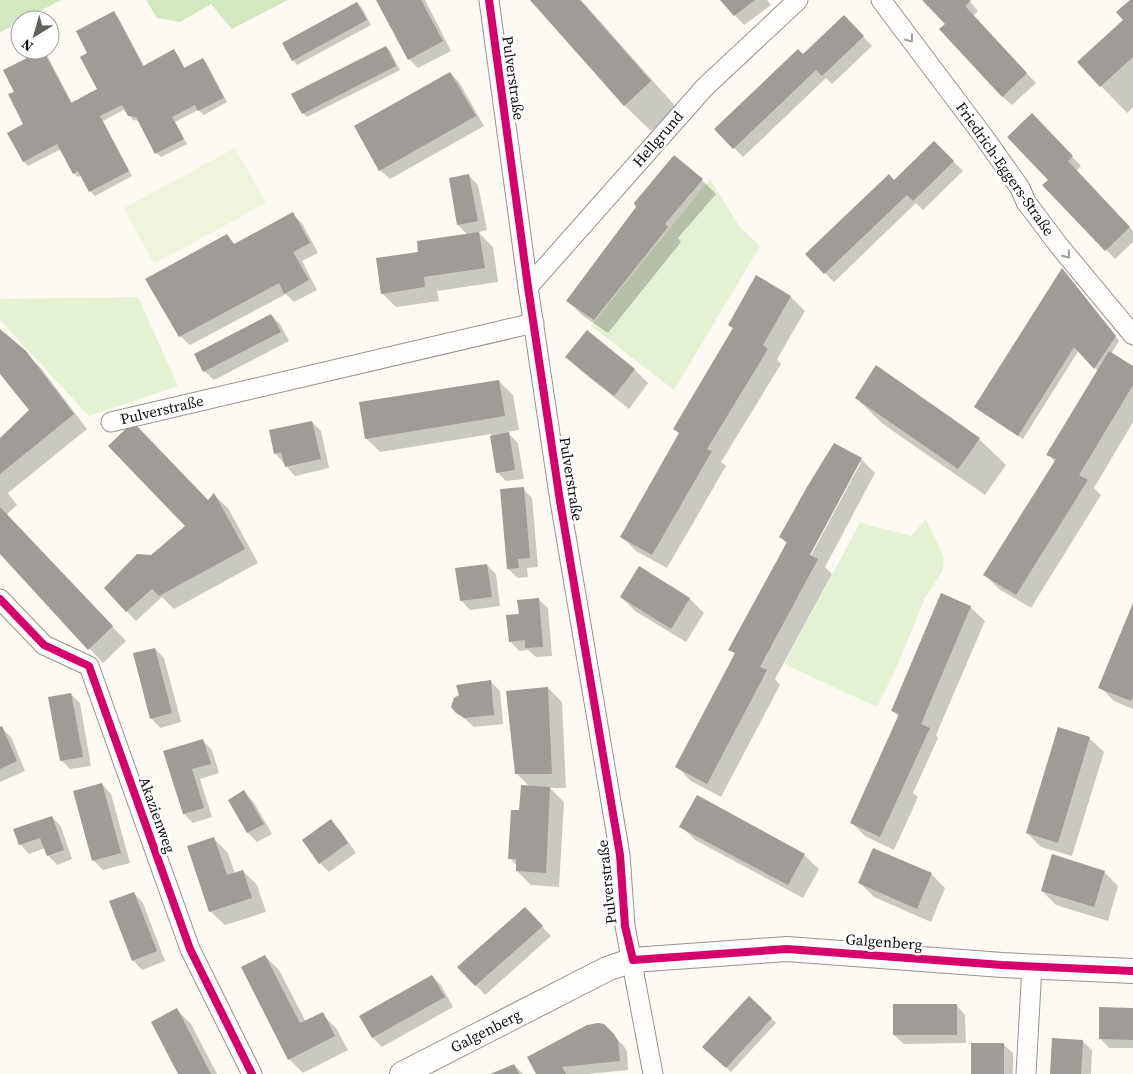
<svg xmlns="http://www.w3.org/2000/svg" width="1133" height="1074" font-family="'Source Serif 4',serif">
<rect width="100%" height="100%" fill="#fcfaf2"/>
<g fill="#e4f1d3">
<path d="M710,179L739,226L760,246L674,390L591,326Z"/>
<path d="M138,297L178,386L89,416L0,320V299Z"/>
<path d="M926,519L944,558L943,570L925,598L894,673L877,707L784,664L860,523L911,536Z"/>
</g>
<g fill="#d4e8c0">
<path d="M0,0H61L23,20H20V22L0,32Z"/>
<path d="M146,0H288L232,29L211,4L180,22L157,18Z"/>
</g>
<path fill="#eef4dd" d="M235,148L266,203L154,264L124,208Z"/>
<g fill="#0003" fill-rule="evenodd">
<path d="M378,0H425L451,51L418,68L409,59Z"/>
<path d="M531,0H581L677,108L651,131L624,105Z"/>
<path d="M721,0H767L771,5L744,25Z"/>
<path d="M924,0H969L978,11L973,16L1036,83L1012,105L1002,96L946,24Z"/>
<path d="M1132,0H1133V107L1127,113L1101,86Z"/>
<path d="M357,3L362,8L371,25L297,65L293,60L284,43Z"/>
<path d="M114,13L118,17L144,66L174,51L178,55L185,69L203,59L207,64L227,102L204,115L198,110L175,122L187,144L161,157L156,153L139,121L133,120L125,109L103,121L132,176L95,196L90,191L82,175L78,177L74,173L61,149L28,166L24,162L9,133L25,125L16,92L43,51L47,55L72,103L99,89L89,53Z"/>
<path d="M844,17L872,46L832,84L826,78L743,157L716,129L803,56Z"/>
<path d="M386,47L390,51L400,70L307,117L303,113Z"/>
<path d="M450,73L459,82L484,126L390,179L380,170Z"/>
<path d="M1032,115L1081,166L1076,171L1133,231V242L1115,259L1044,185L1049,180Z"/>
<path d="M934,142L963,171L923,210L916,203L834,282L806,254L894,181Z"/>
<path d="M469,176L478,185L487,230L478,232L493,247L498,282L437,291L439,301L396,307L382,293L468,235L458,225Z"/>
<path d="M702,180L716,194L678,238L681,242L608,333L582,315L568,301L637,207Z"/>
<path d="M292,214L302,223L318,253L302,261L317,290L294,302L286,294L190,345L180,336L226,236L235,245Z"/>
<path d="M1066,274L1119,341L1111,354L1133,367V422L1094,488L1101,495L1031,608L999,589L985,575L1055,462L1048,454L1098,371L1079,350L1023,439L975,407Z"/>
<path d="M757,277L791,297L805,311L777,359L781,364L721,462L726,466L667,568L636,551L622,537L680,434L734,329L729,324Z"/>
<path d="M271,315L280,324L289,341L214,380L204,371Z"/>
<path d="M0,331L40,367L87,429L8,493L17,505L6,515L126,641L103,663L0,553V439L31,410L0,372Z"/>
<path d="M567,357L634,369L648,383L629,409L581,371Z"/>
<path d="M499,381L513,395L519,430L507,432L518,443L524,479L506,481L497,472L491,434L380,452L366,438Z"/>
<path d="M856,398L979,439L1006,465L985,495L883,424Z"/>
<path d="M312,422L321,431L329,468L295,476L275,453Z"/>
<path d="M861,459L875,473L825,567L832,574L775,679L780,685L721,797L691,781L677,767L736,655L730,649L787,544L781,537ZM858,462H861L808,561L806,560Z"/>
<path d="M523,489L532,498L538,567L527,568L528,577L518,578L508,569L502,491Z"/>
<path d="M214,495L228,508L258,563L174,609L162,597L136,621L105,588L152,556L187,526Z"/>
<path d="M487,565L496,574L500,606L470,610L461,600Z"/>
<path d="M639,568L690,599L704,613L686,642L635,611L621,597Z"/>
<path d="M538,599L548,608L552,656L536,657L528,650L519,651L510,641L520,615Z"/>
<path d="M970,607L985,621L936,735L938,738L913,793L918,797L894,850L865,836L851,822L899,717L893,710Z"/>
<path d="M1133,607V709L1114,701L1100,687Z"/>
<path d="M155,649L164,658L181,722L160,728L151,718Z"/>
<path d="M490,681L500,691L503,724L474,727L457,712Z"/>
<path d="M548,688L562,702L566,788H550L564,802L559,887L531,885L517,871V866L510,858L520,812L529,786L516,773Z"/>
<path d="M71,694L80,703L91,766L70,769L61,760Z"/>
<path d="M0,728H1L11,737L25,771L0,782Z"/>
<path d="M1089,738L1104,752L1072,856L1041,847L1027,833Z"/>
<path d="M203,741L212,750L219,773L200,779L212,817L193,823L184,814L165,752Z"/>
<path d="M102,784L111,794L130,863L103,870L93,860Z"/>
<path d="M244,792L253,801L272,834L257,842L248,833Z"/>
<path d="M52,817L61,827L72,859L57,865L48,855L45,848L29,854L20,844Z"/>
<path d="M331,821L340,830L356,853L329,872L320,863Z"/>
<path d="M681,826L804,855L819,869L803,898L695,840Z"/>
<path d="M214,839L228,853L235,874L243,871L257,885L266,912L225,925L210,911Z"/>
<path d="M1104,872L1118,886L1108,921L1056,905L1042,891Z"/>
<path d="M931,874L945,888L931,922L874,897L860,883Z"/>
<path d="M134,893L143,903L165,961L142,970L133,960Z"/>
<path d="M534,918L551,936L485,995L459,967Z"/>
<path d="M265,956L279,970L306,1022L322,1014L336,1028L348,1050L303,1073L289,1059Z"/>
<path d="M432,976L441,985L453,1007L382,1047L373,1038L361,1016Z"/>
<path d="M749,998L776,1023L731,1072L708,1051Z"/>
<path d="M956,1005L965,1015L966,1043L904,1044L894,1035Z"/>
<path d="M1133,1009V1048H1109L1100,1038Z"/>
<path d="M177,1010L191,1024L217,1074H179Z"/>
<path d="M603,1025L623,1045L627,1051L628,1070L588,1074H538Z"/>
<path d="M1082,1041L1092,1050L1091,1074H1051Z"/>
<path d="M1003,1044L1013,1053V1074H972Z"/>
<path d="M514,1065L523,1074H493Z"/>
</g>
<g fill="#9f9c98">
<path d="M376,0H421L443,41L408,60Z"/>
<path d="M530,0H580L651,81L624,106Z"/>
<path d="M720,0H755L734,16Z"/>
<path d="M922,0H971L965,6L1027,73L1002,97L939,29L945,24Z"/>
<path d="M1130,0H1133V57L1100,87L1077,62L1123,20L1116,12Z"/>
<path d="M357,2L367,20L292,61L282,43Z"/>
<path d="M114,11L143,66L174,49L184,68L203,58L224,98L198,111L195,105L172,117L184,139L155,154L136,117L128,116L122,105L100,116L129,171L89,192L78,171L73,174L57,144L23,162L7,133L23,124L8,94L14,92L3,70L43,50L71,103L97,89L80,57L87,53L76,31Z"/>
<path d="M844,15L864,36L822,76L816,70L733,149L714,129L798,49L803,54Z"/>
<path d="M386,46L396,66L302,114L291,94Z"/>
<path d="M450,72L476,116L379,171L354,126Z"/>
<path d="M1032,113L1073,156L1068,161L1130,227L1105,251L1042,185L1048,180L1007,137Z"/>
<path d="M934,141L954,161L913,201L907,195L824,274L805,254L889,174L894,180Z"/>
<path d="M674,155L703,179L665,224L668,227L594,320L566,301L636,207L634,203Z"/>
<path d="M469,174L478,221L457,225L449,178Z"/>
<path d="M293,212L310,243L293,252L309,280L284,294L279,283L179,337L145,279L227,234L234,244Z"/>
<path d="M479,232L485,268L424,277L425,287L381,294L376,258L418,252L417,241Z"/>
<path d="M1062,268L1116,336L1094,369L1074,347L1018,436L974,407Z"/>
<path d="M756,275L791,296L763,345L768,349L707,449L712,451L652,555L620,537L679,433L673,429L733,328L728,325Z"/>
<path d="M271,314L281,332L203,372L194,354Z"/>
<path d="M0,329L26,351L74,414L0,474V438L29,410L0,374Z"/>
<path d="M587,330L635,369L614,396L565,357Z"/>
<path d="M1109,351L1133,366V385L1079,475L1088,480L1016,595L983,575L1056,459L1046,455Z"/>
<path d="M876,365L980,438L958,469L855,398Z"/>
<path d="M499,380L505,416L365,439L359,402Z"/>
<path d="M312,421L321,459L285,467L281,452L274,454L269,430Z"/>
<path d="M133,422L208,500L214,493L245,549L159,596L152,589L126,612L104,588L137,554L151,555L185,526L108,446Z"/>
<path d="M509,432L515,470L496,473L490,436Z"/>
<path d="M834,443L862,458L810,555L818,559L760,667L767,670L707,784L675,767L735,653L728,650L787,542L779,537L807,487Z"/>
<path d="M524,487L530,558L518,559L519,568L507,569L500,489Z"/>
<path d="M0,507L113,626L88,650L0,554Z"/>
<path d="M487,564L492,597L460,601L455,568Z"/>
<path d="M639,566L690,598L671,629L620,597Z"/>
<path d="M941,593L971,606L921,724L930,728L880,837L850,823L899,714L891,711Z"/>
<path d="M539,598L543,647L525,648V640L509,642L506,615L519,614L517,600Z"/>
<path d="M1133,603V697L1131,701L1098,688Z"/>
<path d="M155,648L172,713L150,719L133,653Z"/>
<path d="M491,680L494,715L464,718L456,713L451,707L454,698L459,695L456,685Z"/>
<path d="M548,687L552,774H515L506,691Z"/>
<path d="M71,693L83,757L60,761L48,697Z"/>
<path d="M2,726L17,761L0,769V727Z"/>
<path d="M1058,727L1090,737L1058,843L1026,833Z"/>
<path d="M203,739L211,764L192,769L204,808L183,814L163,751Z"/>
<path d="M102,783L121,853L92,861L73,791Z"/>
<path d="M521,785L550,787L546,873L516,871V859H508L511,810H519Z"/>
<path d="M244,790L264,824L247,833L228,800Z"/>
<path d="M697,795L805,854L788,885L679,827Z"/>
<path d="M52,816L64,850L47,856L40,838L19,845L13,829Z"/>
<path d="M331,819L348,843L319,864L302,840Z"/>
<path d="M214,837L227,875L243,870L252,898L209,912L187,846Z"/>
<path d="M873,848L932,873L917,909L858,883Z"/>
<path d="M1052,854L1105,871L1094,907L1041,891Z"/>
<path d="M134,892L157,951L132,961L109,901Z"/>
<path d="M525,907L543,926L475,986L457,967Z"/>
<path d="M265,955L300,1023L323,1012L335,1036L288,1060L241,967Z"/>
<path d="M432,975L445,997L372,1038L359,1016Z"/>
<path d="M749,996L772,1018L726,1068L702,1047Z"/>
<rect x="893" y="1004" width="64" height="31"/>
<path d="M1099,1007L1133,1008V1040L1099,1039Z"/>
<path d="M177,1008L211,1074H178L151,1022Z"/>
<path d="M598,1023L604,1024L614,1034L618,1041L620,1061L562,1067L566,1074H536L527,1057L587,1025Z"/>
<path d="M1052,1038L1083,1040L1081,1074H1050Z"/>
<rect x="971" y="1043" width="33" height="31"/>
<path d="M514,1064L519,1074H490Z"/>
</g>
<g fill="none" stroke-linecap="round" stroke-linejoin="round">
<defs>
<g id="minor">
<path d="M489,0L528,287L560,501L620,855L625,926L653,1074"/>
<path d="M881,0L984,137L1020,188L1026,202L1060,247L1133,335"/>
<path d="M528,287L705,87L798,0"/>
<path d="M111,422L534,323"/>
<path d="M0,599L44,645L89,666L190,949L252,1074"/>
<path d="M1026,1074L1032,966"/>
</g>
<path id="tertiary" d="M402,1074L607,969L633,960L787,949L1002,965L1133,971"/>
</defs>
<use href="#minor" stroke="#959491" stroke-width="21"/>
<use href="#tertiary" stroke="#959491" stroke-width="26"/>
<use href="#minor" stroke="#fffefd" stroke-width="19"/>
<use href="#tertiary" stroke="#fffefd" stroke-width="24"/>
<defs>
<g id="cycleway">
<path d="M489,0L528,287L560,501L620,855L625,926L633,960L787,949L1002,965L1133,971"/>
<path d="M0,599L44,645L89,666L190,949L252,1074"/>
</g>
</defs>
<use href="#cycleway" stroke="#fff" stroke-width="11"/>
<use href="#cycleway" stroke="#d6006c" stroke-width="8"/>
</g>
<defs><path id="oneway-chevron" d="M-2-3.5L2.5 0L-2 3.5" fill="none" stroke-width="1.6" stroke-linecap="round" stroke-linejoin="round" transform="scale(1.25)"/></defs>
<g stroke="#9f9e9d">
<use href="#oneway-chevron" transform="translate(910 39) rotate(53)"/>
<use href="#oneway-chevron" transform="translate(1067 255) rotate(51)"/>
</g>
<g text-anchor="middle" stroke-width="5" stroke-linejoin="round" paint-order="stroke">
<g font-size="15" fill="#0e0e0e" stroke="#fff">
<text transform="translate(513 78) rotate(82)" y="5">Pulverstraße</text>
<text transform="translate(658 139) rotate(-49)" y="5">Hellgrund</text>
<text transform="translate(1005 169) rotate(55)" y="5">Friedrich-Eggers-Straße</text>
<text transform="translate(162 410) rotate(-13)" y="5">Pulverstraße</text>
<text transform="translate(571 479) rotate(81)" y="5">Pulverstraße</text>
<text transform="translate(157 815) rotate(70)" y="5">Akazienweg</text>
<text transform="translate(607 882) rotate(-96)" y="5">Pulverstraße</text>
<text transform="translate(884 942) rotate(4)" y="5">Galgenberg</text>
<text transform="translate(486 1031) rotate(-27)" y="5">Galgenberg</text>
</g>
</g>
<g transform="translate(35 35) rotate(217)"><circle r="24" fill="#ffffff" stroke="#9f9f9f"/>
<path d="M0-4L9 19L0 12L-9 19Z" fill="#61615e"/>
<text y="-8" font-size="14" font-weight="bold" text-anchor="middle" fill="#0e0e0e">N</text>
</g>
</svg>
